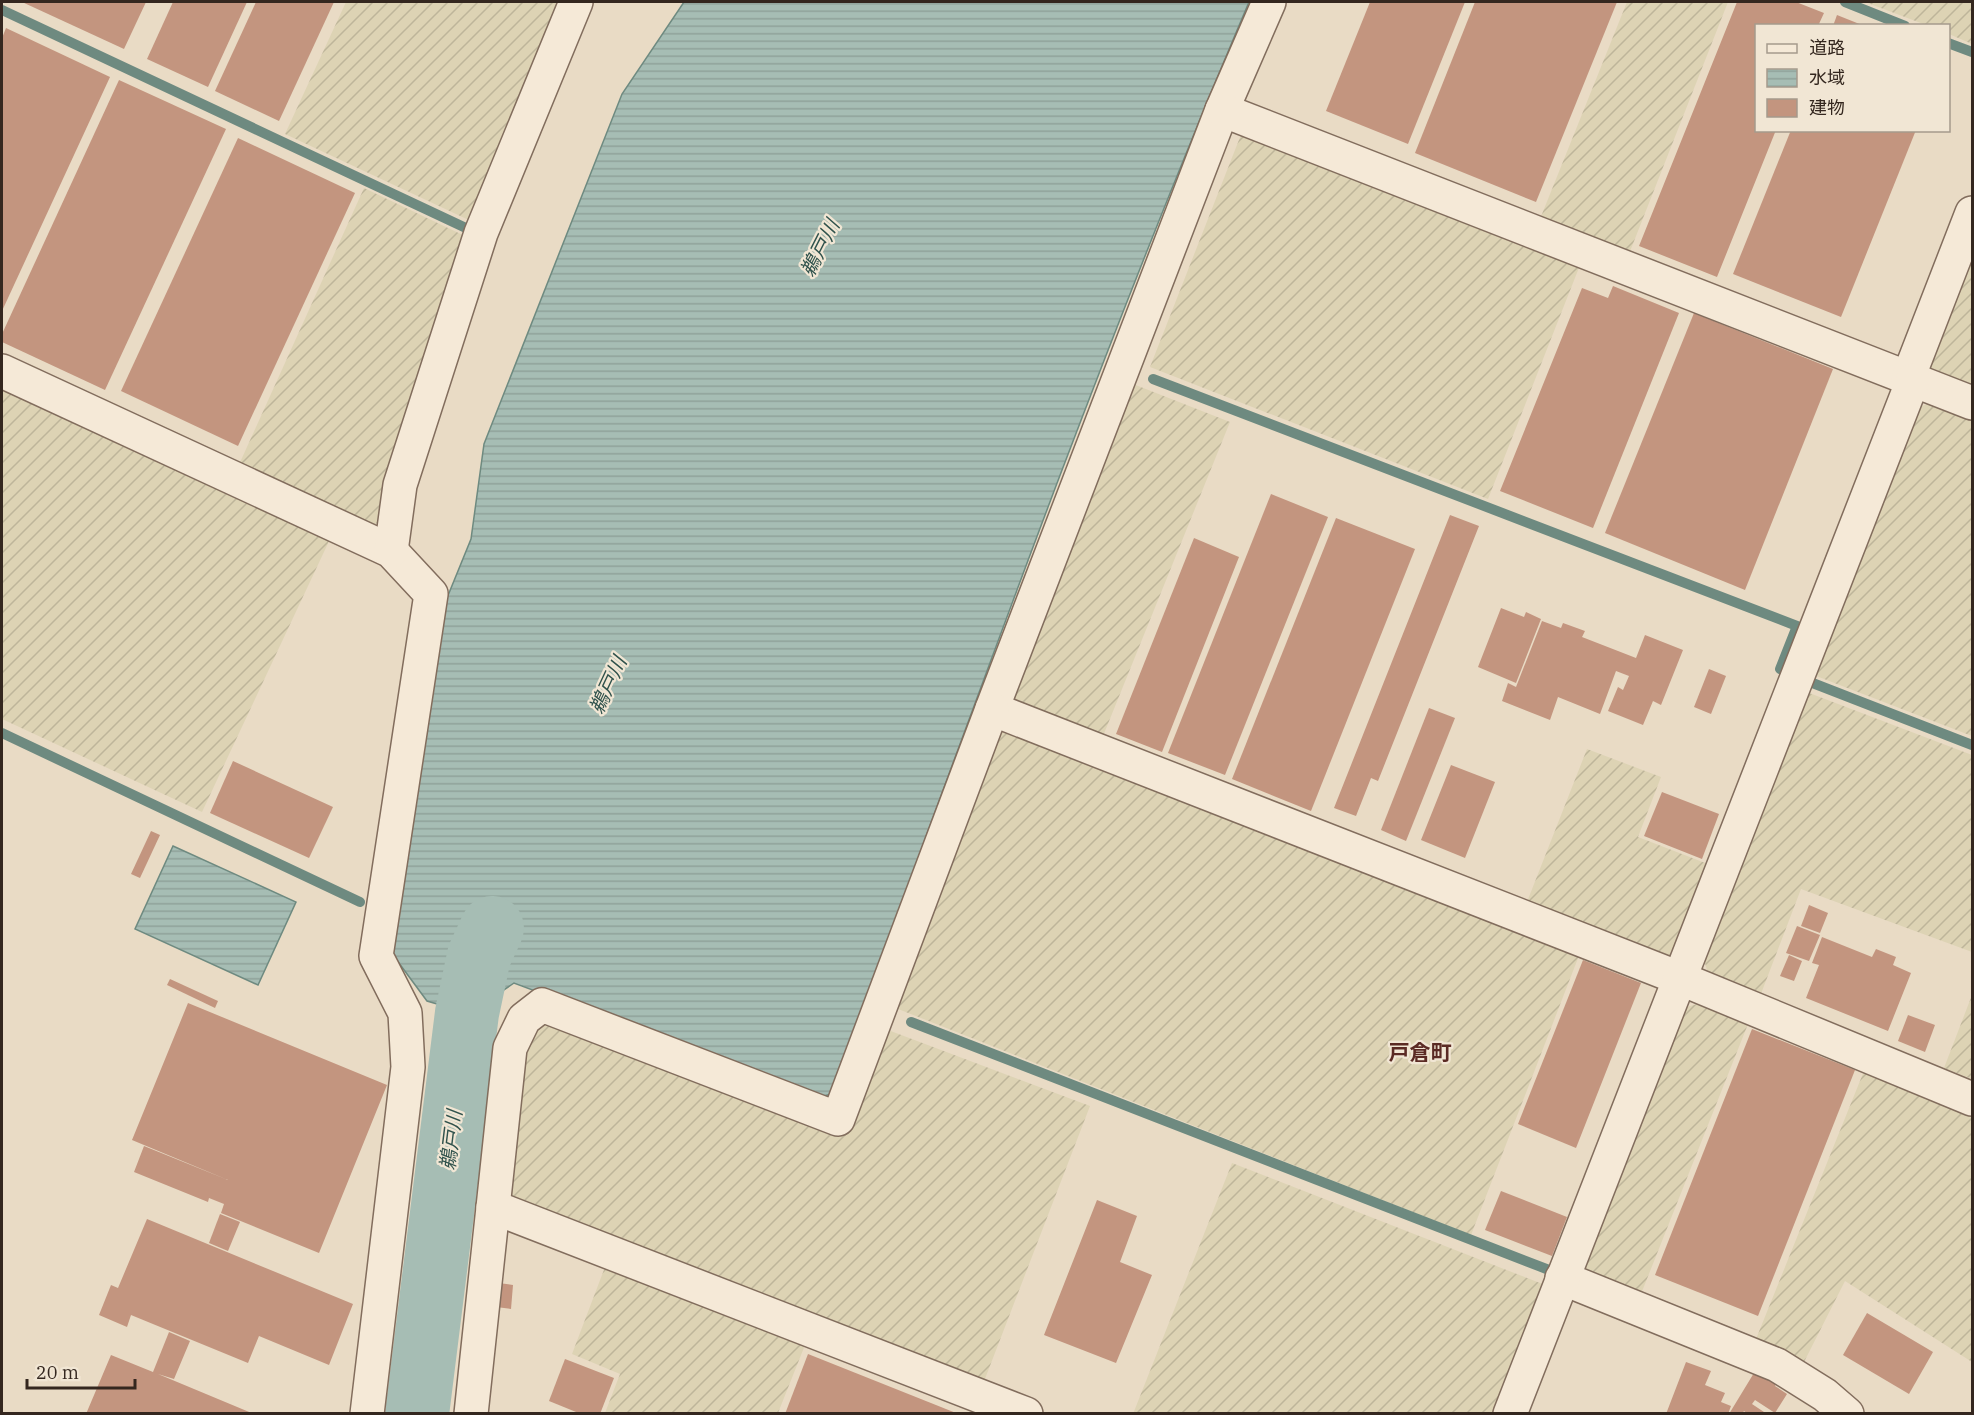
<svg xmlns="http://www.w3.org/2000/svg" width="1974" height="1415" font-family="'IBM Plex Serif','Noto Sans JP',serif">
<defs>
<pattern id="farmland-furrows" width="10" height="10" patternUnits="userSpaceOnUse" patternTransform="scale(1.5)"><rect width="10" height="10" fill="#ddd3b4"/><path d="M-1 1l2-2M0 10L10 0M9 11l2-2" fill="none" stroke="#beb59a"/></pattern>
<pattern id="water-rules" width="6" height="5" patternUnits="userSpaceOnUse" patternTransform="scale(1.5)"><rect width="6" height="5" fill="#a6bdb4"/><path d="M0 2.5h6" fill="none" stroke="#90a29a"/></pattern>
</defs>
<rect width="100%" height="100%" fill="#e9dbc5"/>
<g fill="url(#farmland-furrows)">
<path d="M346,2H564L473,222L285,134Z"/>
<path d="M1627,2H1728L1627,259L1538,224Z"/>
<path d="M1865,2H1972V44L1949,34L1948,26L1926,25Z"/>
<path d="M1244,127L1582,260L1488,499L1150,367Z"/>
<path d="M364,188L467,237L380,522L363,528L237,469Z"/>
<path d="M1972,241V389L1930,372L1926,359Z"/>
<path d="M1128,382L1230,422L1101,741L1011,701Z"/>
<path d="M2,383L331,537L202,812L2,719Z"/>
<path d="M1932,402L1972,417V736L1811,674L1915,409Z"/>
<path d="M1804,691L1972,755V952L1801,889L1759,999L1710,980L1704,960Z"/>
<path d="M1010,728L1580,953L1471,1235L893,1007L994,735Z"/>
<path d="M1587,749L1661,777L1638,837L1713,866L1679,952L1657,959L1525,907Z"/>
<path d="M1972,995V1079L1944,1068Z"/>
<path d="M1704,1002L1750,1019L1641,1294L1581,1270L1683,1008Z"/>
<path d="M560,1019L841,1130L888,1030L1090,1106L983,1384L514,1204L506,1188L520,1054L536,1024Z"/>
<path d="M1866,1066L1972,1109V1362L1845,1281L1802,1366L1756,1339Z"/>
<path d="M1232,1163L1545,1285L1496,1413L1133,1414Z"/>
<path d="M605,1267L809,1335L778,1413H605L620,1374L572,1354Z"/>
</g>
<g fill="url(#water-rules)" stroke="#6e8a80" stroke-width="1.5">
<path d="M684,2H1249C1097,360 966,728 832,1094L819,1097L514,983L498,994L492,1020L427,1001L393,955L447,598L471,539L484,444L622,94Z"/>
<path d="M173,846L296,902L258,985L135,929Z"/>
</g>
<g fill="none" stroke-linecap="round" stroke-linejoin="round">
<g stroke="#6e8a80" stroke-width="10">
<path d="M1845,2L1905,26"/>
<path d="M2,10L468,229"/>
<path d="M1948,43L1972,52"/>
<path d="M1153,379L1797,626L1780,669"/>
<path d="M1810,682L1972,745"/>
<path d="M2,733L360,902"/>
<path d="M911,1022L1549,1270"/>
</g>
<path stroke="#a6bdb4" stroke-width="64" d="M417,1414L467,1013L479,956L492,928"/>
</g>
<g fill="#c3957f">
<path d="M22,2H146L124,49Z"/>
<path d="M173,2H247L208,87L147,59Z"/>
<path d="M256,2H334L279,121L215,91Z"/>
<path d="M1370,2H1465L1408,144L1326,111Z"/>
<path d="M1475,2H1617L1536,202L1415,153Z"/>
<path d="M1737,2H1796L1824,13L1818,26H1756V130H1776L1717,277L1639,246Z"/>
<path d="M1837,15L1862,25V26H1833Z"/>
<path d="M6,28L110,77L2,311V38Z"/>
<path d="M119,80L226,129L105,390L2,342V334Z"/>
<path d="M1791,130H1916L1841,317L1733,274Z"/>
<path d="M238,138L355,193L238,446L121,391Z"/>
<path d="M1613,286L1679,313L1593,528L1500,491L1582,288L1608,298Z"/>
<path d="M1694,313L1833,369L1745,590L1605,533Z"/>
<path d="M1271,494L1328,517L1225,775L1168,753Z"/>
<path d="M1450,515L1479,526L1378,781L1371,778L1356,816L1334,808Z"/>
<path d="M1336,518L1415,549L1311,811L1232,779Z"/>
<path d="M1194,538L1239,557L1162,752L1116,734Z"/>
<path d="M1501,608L1524,617L1526,612L1541,619L1516,683L1478,667Z"/>
<path d="M1542,621L1561,628L1563,623L1585,631L1582,637L1636,658L1645,635L1683,650L1661,705L1653,701L1643,725L1608,711L1618,687L1623,690L1629,676L1616,671L1600,714L1558,697L1550,720L1502,701L1508,683L1516,687Z"/>
<path d="M1709,669L1726,676L1711,714L1694,707Z"/>
<path d="M1429,708L1455,718L1406,841L1381,830Z"/>
<path d="M233,761L333,807L309,858L210,813Z"/>
<path d="M1451,765L1495,782L1465,858L1421,840Z"/>
<path d="M1662,792L1719,814L1702,859L1644,836Z"/>
<path d="M151,831L160,835L140,878L131,874Z"/>
<path d="M1809,905L1828,913L1820,933L1801,926Z"/>
<path d="M1797,926L1820,935L1809,961L1786,953Z"/>
<path d="M1822,937L1872,957L1876,949L1896,957L1893,965L1911,973L1888,1031L1806,998L1819,965L1812,963Z"/>
<path d="M1789,955L1802,961L1794,981L1780,976Z"/>
<path d="M1583,960L1641,983L1576,1148L1518,1124Z"/>
<path d="M170,979L218,1001L215,1008L167,985Z"/>
<path d="M188,1003L387,1085L319,1253L221,1213L224,1204L209,1198L208,1202L134,1172L144,1146L228,1180L132,1140Z"/>
<path d="M1908,1015L1935,1025L1925,1052L1898,1041Z"/>
<path d="M1752,1029L1855,1070L1758,1316L1655,1275Z"/>
<path d="M1501,1191L1567,1217L1552,1256L1485,1230Z"/>
<path d="M1097,1200L1137,1216L1120,1262L1152,1275L1116,1363L1044,1335Z"/>
<path d="M220,1214L240,1222L228,1251L209,1243Z"/>
<path d="M147,1219L353,1304L329,1365L259,1336L248,1363L131,1315L127,1327L99,1315L111,1285L118,1288Z"/>
<path d="M499,1283L513,1285L511,1309L496,1307Z"/>
<path d="M1867,1313L1933,1352L1909,1394L1843,1355Z"/>
<path d="M169,1332L190,1341L174,1379L158,1374L254,1414H86L111,1355L153,1372Z"/>
<path d="M808,1354L956,1413V1414H785Z"/>
<path d="M565,1359L614,1378L600,1414H581L549,1401Z"/>
<path d="M1686,1362L1711,1371L1705,1385L1725,1393L1721,1402L1731,1406L1728,1414H1666Z"/>
<path d="M1757,1368L1778,1381L1775,1386L1787,1394L1775,1413L1755,1400L1752,1404L1767,1414H1748L1744,1411L1742,1414H1729Z"/>
</g>
<g fill="none" stroke-linecap="round" stroke-linejoin="round">
<defs>
<g id="street">
<path d="M1269,2L1222,110L992,709L1679,978L1972,1099"/>
<path d="M1222,110L1972,403"/>
<path d="M2,371L391,551L431,594L376,956L405,1013L408,1067L367,1414"/>
<path d="M1908,378L1972,213"/>
<path d="M391,551L400,485L481,233L576,2"/>
<path d="M493,1207L1026,1414"/>
<path d="M1562,1278L1777,1365L1825,1395L1847,1414"/>
<path d="M471,1414L510,1048L524,1019L542,1005L838,1119L992,709"/>
<path d="M1510,1414L1913,380"/>
</g>
</defs>
<use href="#street" stroke="#826d5d" stroke-width="36"/>
<use href="#street" stroke="#f5e9d7" stroke-width="33"/>
</g>
<g text-anchor="middle" stroke-width="4.5" stroke-linejoin="round" paint-order="stroke">
<g font-size="20" font-style="italic" fill="#30524c" stroke="#f1e6d4">
<text transform="translate(820 248) rotate(-63)" y="7">鵜戸川</text>
<text transform="translate(608 685) rotate(-65)" y="7">鵜戸川</text>
<text transform="translate(451 1140) rotate(-83)" y="7">鵜戸川</text>
</g>
<g font-size="21" font-weight="bold" fill="#5b2a24" stroke="#f1e6d4">
<text x="1420" y="1060">戸倉町</text>
</g>
</g>
<rect width="1974" height="1415" fill="none" stroke="#34271f" stroke-width="6"/>
<rect x="1755" y="24" width="195" height="108" fill="#f1e6d4" stroke="#a59a8c" stroke-width="1.5"/>
<rect x="1767" y="44" width="30" height="9" fill="#f5e9d7" stroke="#a59a8c" stroke-width="1.5"/>
<text x="1809" y="54" font-size="18" fill="#34271f">道路</text>
<rect x="1767" y="69" width="30" height="18" fill="url(#water-rules)" stroke="#a59a8c" stroke-width="1.5"/>
<text x="1809" y="84" font-size="18" fill="#34271f">水域</text>
<rect x="1767" y="99" width="30" height="18" fill="#c3957f" stroke="#a59a8c" stroke-width="1.5"/>
<text x="1809" y="114" font-size="18" fill="#34271f">建物</text>
<path d="M27 1379v9h108v-9" fill="none" stroke="#34271f" stroke-width="3"/>
<text x="36" y="1379" font-size="18" fill="#34271f" stroke="#f1e6d4" stroke-width="4.5" paint-order="stroke">20 m</text>
</svg>
